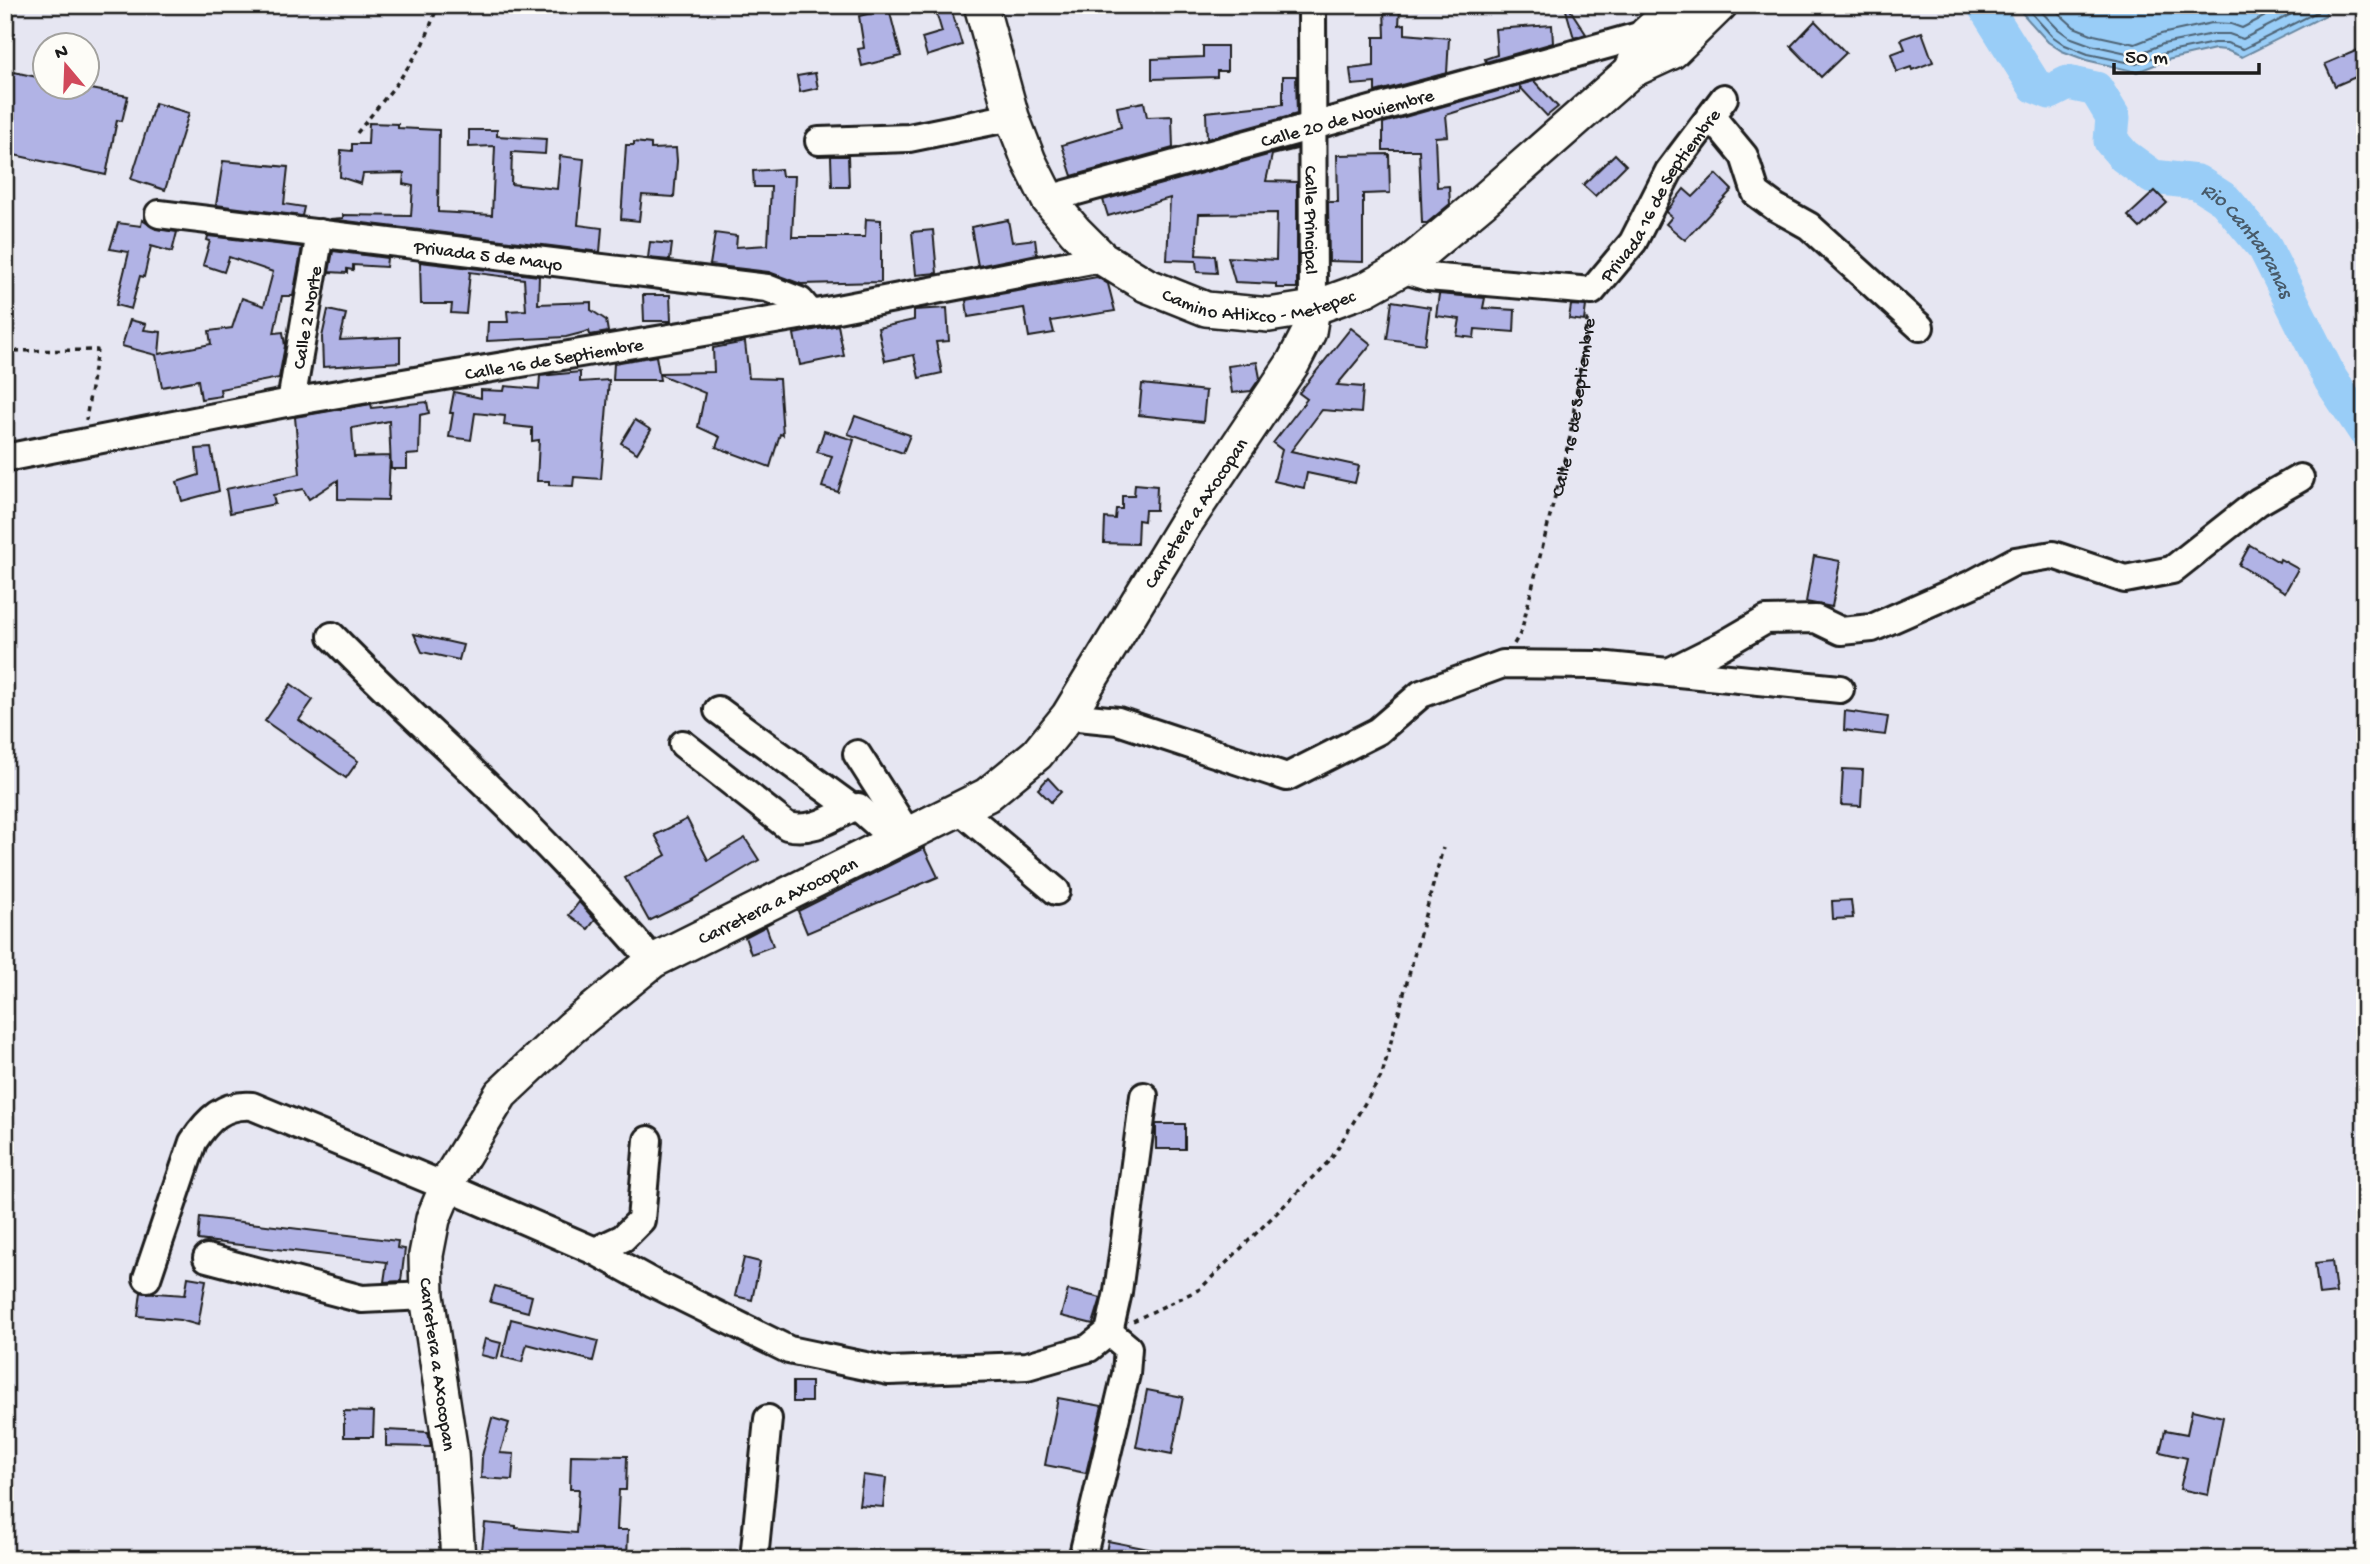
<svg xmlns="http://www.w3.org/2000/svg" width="2370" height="1564" font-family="'Gochi Hand',sans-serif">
<rect width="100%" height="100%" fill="#e6e6f2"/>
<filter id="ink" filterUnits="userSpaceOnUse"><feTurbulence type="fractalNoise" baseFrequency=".0143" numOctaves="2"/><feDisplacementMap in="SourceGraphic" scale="14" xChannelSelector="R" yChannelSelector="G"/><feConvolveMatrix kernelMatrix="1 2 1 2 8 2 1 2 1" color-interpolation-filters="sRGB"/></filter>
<g filter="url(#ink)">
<path fill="#99cdf7" stroke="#67869f" stroke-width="2" d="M2015,5H2325L2326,15L2242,57L2226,50L2215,49L2167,60L2137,72L2086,60L2062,51L2048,42Z"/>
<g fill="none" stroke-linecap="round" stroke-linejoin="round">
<g stroke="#4e6374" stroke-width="2">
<path d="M2024,5L2052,36L2065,45L2088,54L2136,64L2165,53L2214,43H2227L2243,49L2317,12L2318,5"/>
<path d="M2035,5L2058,29L2069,37L2091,45L2136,55L2163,44L2213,34H2229L2243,39L2309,5"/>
<path d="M2050,5L2074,27L2094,35L2135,44L2161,34L2212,23L2231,24L2242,28L2287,5"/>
</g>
<path stroke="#99cdf7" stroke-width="35" id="s1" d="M1984,5L2035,86L2050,92L2068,83L2096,89L2113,117L2111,141L2124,156L2153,177L2197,182L2225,200L2265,248L2331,380L2365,431"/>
</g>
<g fill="#b1b3e5" stroke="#1c1c1c" stroke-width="2">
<path d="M934,5H950L962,45L927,56L922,38L942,32Z"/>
<path d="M1384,8H1400L1399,25L1405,24V34L1449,38L1447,73L1375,92V83L1352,85L1350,69L1374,66V37H1385Z"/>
<path d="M1569,8L1586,34L1574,38L1566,10Z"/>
<path d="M889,9L901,56L862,66L858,49L864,48L859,16Z"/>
<path d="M1815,21L1846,53L1821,77L1791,46Z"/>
<path d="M1552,25L1553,43L1486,62L1485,59L1497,55L1495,29Z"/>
<path d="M1922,32L1933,62L1912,70L1911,67L1897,72L1891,54L1905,49L1901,39Z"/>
<path d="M1203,46H1227V71H1217V77L1152,79V59L1203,57Z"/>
<path d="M2365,47V73L2335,86L2325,64Z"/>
<path d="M5,70L46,79V88H86L128,96L122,121L117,120L106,175L5,153Z"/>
<path d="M815,73L818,88L800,92L797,76Z"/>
<path d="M1283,76H1296L1297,114L1207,139L1206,112L1283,104Z"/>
<path d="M1534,81L1558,107L1547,116L1520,87V92L1446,115L1448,136L1435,137L1437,187L1449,186L1450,204L1427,223H1422L1419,150H1383V123Z"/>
<path d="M1144,102L1147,117L1172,116L1173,148L1072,176L1062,145L1121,127L1117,107Z"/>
<path d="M155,103L189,113L165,190L131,179Z"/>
<path d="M369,123L398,124V128L439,130L438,212L492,215L495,146L469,147V130H497V136L546,139L545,154L512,152L511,184L557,189L560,156L584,159L578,225L602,228L600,252L330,219L343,218V215L411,216L413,186L403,184L404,173L363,174L361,184L340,177L341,150L352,151V144H368Z"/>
<path d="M634,142L651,144V149L676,148L677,161L674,197L642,195L639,221L621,219L626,145H634Z"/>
<path d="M1297,147V149L1272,155L1266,181L1297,182V288H1276V284L1235,282L1228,257L1276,260L1277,213L1199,214L1196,255L1215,256L1217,273L1197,272L1196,261L1167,260L1170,198L1108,216L1103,200Z"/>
<path d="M1389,154L1390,193L1363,194V262L1329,261L1328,202H1338L1337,155Z"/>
<path d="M1615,154L1626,165L1595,196L1583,185Z"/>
<path d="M831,156H848L849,187H832Z"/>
<path d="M223,161L288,167L284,204L304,207L302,216L216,205Z"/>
<path d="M781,169L782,176H795L792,237H865L866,219L881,220V282L801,284L769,272L710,265L715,233L737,236L736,247L768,245L771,187H754L753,171Z"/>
<path d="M1716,174L1732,190L1685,240L1666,224L1672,217L1666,212L1684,189L1693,197Z"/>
<path d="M2155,191L2167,203L2140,228L2128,216Z"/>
<path d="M142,220L156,229L177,232L172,252L151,246L144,277L140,276L131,309L116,305L129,252L110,249L118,223L141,226Z"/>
<path d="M1008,220L1012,242L1035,239L1037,254L978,266L971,227Z"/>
<path d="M933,230L937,273L916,275L912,232Z"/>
<path d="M208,236L302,247L293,296H282L274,333L283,332L285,346L279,378L220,389L221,396L201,399L198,380L162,387L156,355L122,346L130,320L146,324L144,330L161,332L159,354L211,344L209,331L232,328L242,298L264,306L273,272L229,257L224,272L203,265L210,241L207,240Z"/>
<path d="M650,242L672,244L670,260L648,258Z"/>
<path d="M333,251L387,258L386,267L353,265V270L347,269V273L329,272Z"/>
<path d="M420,262L539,276L538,304L591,302V310L606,320L608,332L590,335L589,331L566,337L487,341L488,322H508L507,311L526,310L524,279L470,272L466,314L451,313L452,304H421Z"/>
<path d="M1097,277L1108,284L1115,311L1051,321L1054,333L1029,337L1024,308L968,317L966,300Z"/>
<path d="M1439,294L1485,298L1483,308L1515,310L1514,332L1475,329L1474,338L1457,336L1460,319L1436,316Z"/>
<path d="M643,295H670L671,321H644Z"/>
<path d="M1392,301L1430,307L1425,344L1387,339Z"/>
<path d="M1571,305L1586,306L1584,321L1569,319Z"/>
<path d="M947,308L949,341L936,342L942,373L919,378L914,355L885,361L878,328L914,320V310Z"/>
<path d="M328,310L346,314L340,340L400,337V362L323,367L322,337Z"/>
<path d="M838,325L844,356L800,365L794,334Z"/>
<path d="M1351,328L1371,344L1337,385L1363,387L1361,413L1322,410L1291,451L1359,466L1355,483L1307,473L1304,488L1274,481L1282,450L1273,443L1307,399L1299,393Z"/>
<path d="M745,342L749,378L779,379L783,435L780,434L770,467L716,447L720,437L698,427L705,393L659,374L660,380H613L614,363L656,356L659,373L714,372L713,348Z"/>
<path d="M1257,362L1260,378L1251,391L1232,393L1228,366Z"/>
<path d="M580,372V382L609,380L601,479L574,477L573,486L549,485V481H537L539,440L532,441V428L504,425L505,416L475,413L471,440L449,437L453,413H450L454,392L481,398V390L504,391L505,386L539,389L540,376Z"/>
<path d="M1142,384L1206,391L1203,422L1139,415Z"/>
<path d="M427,402L429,413L420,415L419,454L407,455V469H391L389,421L352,428L354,457L390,456L388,500L338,499V480L309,499L303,489L273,495L275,504L230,513L226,489L300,474L295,417L371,404L372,408Z"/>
<path d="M855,416L910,435L903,453L848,434Z"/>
<path d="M635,420L651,430L637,453L621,443Z"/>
<path d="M824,431L854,440L838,492L822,487L832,456L817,452Z"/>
<path d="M211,448L219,491L182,501L177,482L199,475L196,449Z"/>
<path d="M1135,484L1157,486L1156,510H1145L1144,521L1138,520L1137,544L1104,543L1105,518L1115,519L1116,509H1122V496H1134Z"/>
<path d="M2250,545L2279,562L2280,559L2298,569L2285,592L2239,565Z"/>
<path d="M1814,556L1840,561L1832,607L1806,602Z"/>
<path d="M414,634L463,645L459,660L422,652Z"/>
<path d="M291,684L313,700L299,720L358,761L346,778L265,721Z"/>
<path d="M1845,711L1888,717L1885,735L1844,730Z"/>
<path d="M1843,769L1863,770L1861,806L1841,805Z"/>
<path d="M1048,778L1061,792L1051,802L1038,789Z"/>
<path d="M687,819L708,860L745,838L759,860L690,901L649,921L625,878L666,855L655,835Z"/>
<path d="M924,848L938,877L807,933L798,911Z"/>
<path d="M1851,900L1853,918L1833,919L1832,901Z"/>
<path d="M579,902L595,920L588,929L569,915Z"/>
<path d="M766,926L773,946L751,954L745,937Z"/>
<rect x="1156" y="1124" width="29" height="25"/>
<path d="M200,1217L398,1241L397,1248L405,1249L401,1281L384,1282L387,1262L198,1240Z"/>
<path d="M744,1258L760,1262L752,1300L735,1296Z"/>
<path d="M2332,1261L2336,1293L2319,1295L2315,1263Z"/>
<path d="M188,1277L206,1280L198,1325L180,1320L138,1316L141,1292L185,1295Z"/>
<path d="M495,1286L532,1296L528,1312L490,1302Z"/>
<path d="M1068,1290L1101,1298L1093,1324L1061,1316Z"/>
<path d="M511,1319L598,1341L593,1361L527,1344L522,1362L502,1357Z"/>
<path d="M485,1339L501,1343L497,1359L481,1355Z"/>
<rect x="793" y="1382" width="18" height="20"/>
<path d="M1147,1390L1183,1397L1172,1454L1136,1447Z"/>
<path d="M1058,1398L1102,1406L1086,1473L1045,1465Z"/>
<path d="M2192,1410L2223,1417L2208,1495L2180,1489L2187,1458L2160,1452L2165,1430L2187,1434Z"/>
<path d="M344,1411L374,1412L373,1437H344Z"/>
<path d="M492,1418L509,1423L500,1453L514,1454L512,1480L481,1478L482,1456Z"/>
<path d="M386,1430L428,1432L431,1447L386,1446Z"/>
<path d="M571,1455L627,1456L626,1490H619L617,1530H628L627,1559L523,1557L522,1559H481L485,1523L516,1526V1528L576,1533L579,1489H570Z"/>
<path d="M863,1475L886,1478L883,1507L859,1505Z"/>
<path d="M1108,1541L1159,1551V1559H1105Z"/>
</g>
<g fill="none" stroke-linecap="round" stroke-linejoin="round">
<defs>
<g id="minor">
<path id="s3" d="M1312,5L1313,308"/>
<path d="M1711,116L1744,156L1756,193L1775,207L1809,226L1920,327"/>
<path d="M819,141L909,138L1012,117"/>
<path id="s4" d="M1048,199L1646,34L1656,41"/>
<path id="s5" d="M159,214L767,288L800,301L811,314"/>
<path id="s6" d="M1402,269L1428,277L1592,291L1633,242L1669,171L1724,98"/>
<path id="s7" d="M291,402L320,233"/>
<path id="s8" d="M5,458L291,402L811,314L1102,258"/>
<path d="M332,636C366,671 400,703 435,736C511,807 585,882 653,961"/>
<path d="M1671,671L1723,645L1766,620L1816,619L1841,631L1872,628L1972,584L2015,561L2053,555L2125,579L2172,570L2258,502L2300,478"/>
<path d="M718,710L852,808"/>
<path d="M1068,716L1118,721L1287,777L1378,731L1421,694L1503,664L1598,665L1840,689"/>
<path d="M683,744L787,826C812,832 830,819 852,808L858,807L895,840"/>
<path d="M857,754L908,834"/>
<path d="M959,809L1056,891"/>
<path d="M595,1251L623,1238L641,1220L648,1140"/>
<path d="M207,1258L362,1299L427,1296"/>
<path d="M147,1278L193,1142C208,1119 223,1104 252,1106L447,1187L595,1251L653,1283L789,1350L889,1371L1027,1366L1089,1348L1109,1332L1118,1292L1144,1096"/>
<path d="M754,1559L768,1419"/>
<path d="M1082,1559L1126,1374L1128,1348L1109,1332"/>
</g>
<g id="major">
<path id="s9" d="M981,5L1012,117L1029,161L1048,199L1075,231L1102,258L1146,285L1206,309L1269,315L1313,308L1366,289L1402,269L1482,202L1631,71L1672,52L1720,5"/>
<path d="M1631,71L1646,34L1678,5"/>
<path id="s10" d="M458,1559L451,1453L427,1296L426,1255L433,1219L452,1174L501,1094L572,1027L653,961L987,795L1037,754L1068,716L1185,524L1293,363L1309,332L1313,308"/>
</g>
</defs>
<use href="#minor" stroke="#1c1c1c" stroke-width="32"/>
<use href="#major" stroke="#1c1c1c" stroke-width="38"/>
<g stroke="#1c1c1c" stroke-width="3.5" stroke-dasharray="5 5" stroke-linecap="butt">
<path d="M357,133L398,82L424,43L438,5"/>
<path d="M5,351L97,350L86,420"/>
<path id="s2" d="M1514,644L1521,632L1570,437L1588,314"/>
<path d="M1133,1321L1200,1289L1331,1159L1382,1075L1443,848"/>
</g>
<use href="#minor" stroke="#fdfcf7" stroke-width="26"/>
<use href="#major" stroke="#fdfcf7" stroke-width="33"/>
</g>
</g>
<g text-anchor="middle" stroke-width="7" stroke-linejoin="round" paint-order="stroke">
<g font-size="19" fill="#1c1c1c" stroke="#fdfcf7">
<text dy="7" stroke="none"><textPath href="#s4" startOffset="310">Calle 20 de Noviembre</textPath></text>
<text dy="7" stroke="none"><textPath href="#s6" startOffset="310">Privada 16 de Septiembre</textPath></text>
<text dy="7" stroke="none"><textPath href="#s3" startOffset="215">Calle Principal</textPath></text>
<text dy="7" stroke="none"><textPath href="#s5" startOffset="332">Privada 5 de Mayo</textPath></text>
<text dy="7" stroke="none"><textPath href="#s9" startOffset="455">Camino Atlixco - Metepec</textPath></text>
<text dy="7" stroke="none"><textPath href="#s7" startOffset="86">Calle 2 Norte</textPath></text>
<text dy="7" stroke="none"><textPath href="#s8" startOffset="558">Calle 16 de Septiembre</textPath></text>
<text dy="7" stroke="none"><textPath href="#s2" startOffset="245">Calle 16 de Septiembre</textPath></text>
<text dy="7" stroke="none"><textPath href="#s10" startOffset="1414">Carretera a Axocopan</textPath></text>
<text dy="7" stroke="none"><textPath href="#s10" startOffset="826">Carretera a Axocopan</textPath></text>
<text transform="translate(439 1364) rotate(82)" y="7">Carretera a Axocopan</text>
</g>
<g font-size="21" font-style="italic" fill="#485a69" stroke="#fdfcf7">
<text dy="7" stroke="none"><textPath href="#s1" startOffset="396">Rio Cantarranas</textPath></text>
</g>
</g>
<rect width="2370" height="1564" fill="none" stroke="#fdfcf7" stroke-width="28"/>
<rect x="14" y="14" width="2342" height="1536" fill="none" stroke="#1c1c1c" stroke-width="2.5" filter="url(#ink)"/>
<g transform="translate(66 66) rotate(341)"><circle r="33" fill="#fdfcf7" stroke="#a3a29f" stroke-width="2"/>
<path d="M0-5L12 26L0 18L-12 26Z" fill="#d1495b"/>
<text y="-10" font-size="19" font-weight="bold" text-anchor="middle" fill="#1c1c1c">N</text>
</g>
<path d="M2114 63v10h145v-10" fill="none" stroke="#1c1c1c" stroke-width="3.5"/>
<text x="2125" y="63" font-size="21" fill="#1c1c1c" stroke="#fdfcf7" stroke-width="5" paint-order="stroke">50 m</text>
</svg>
